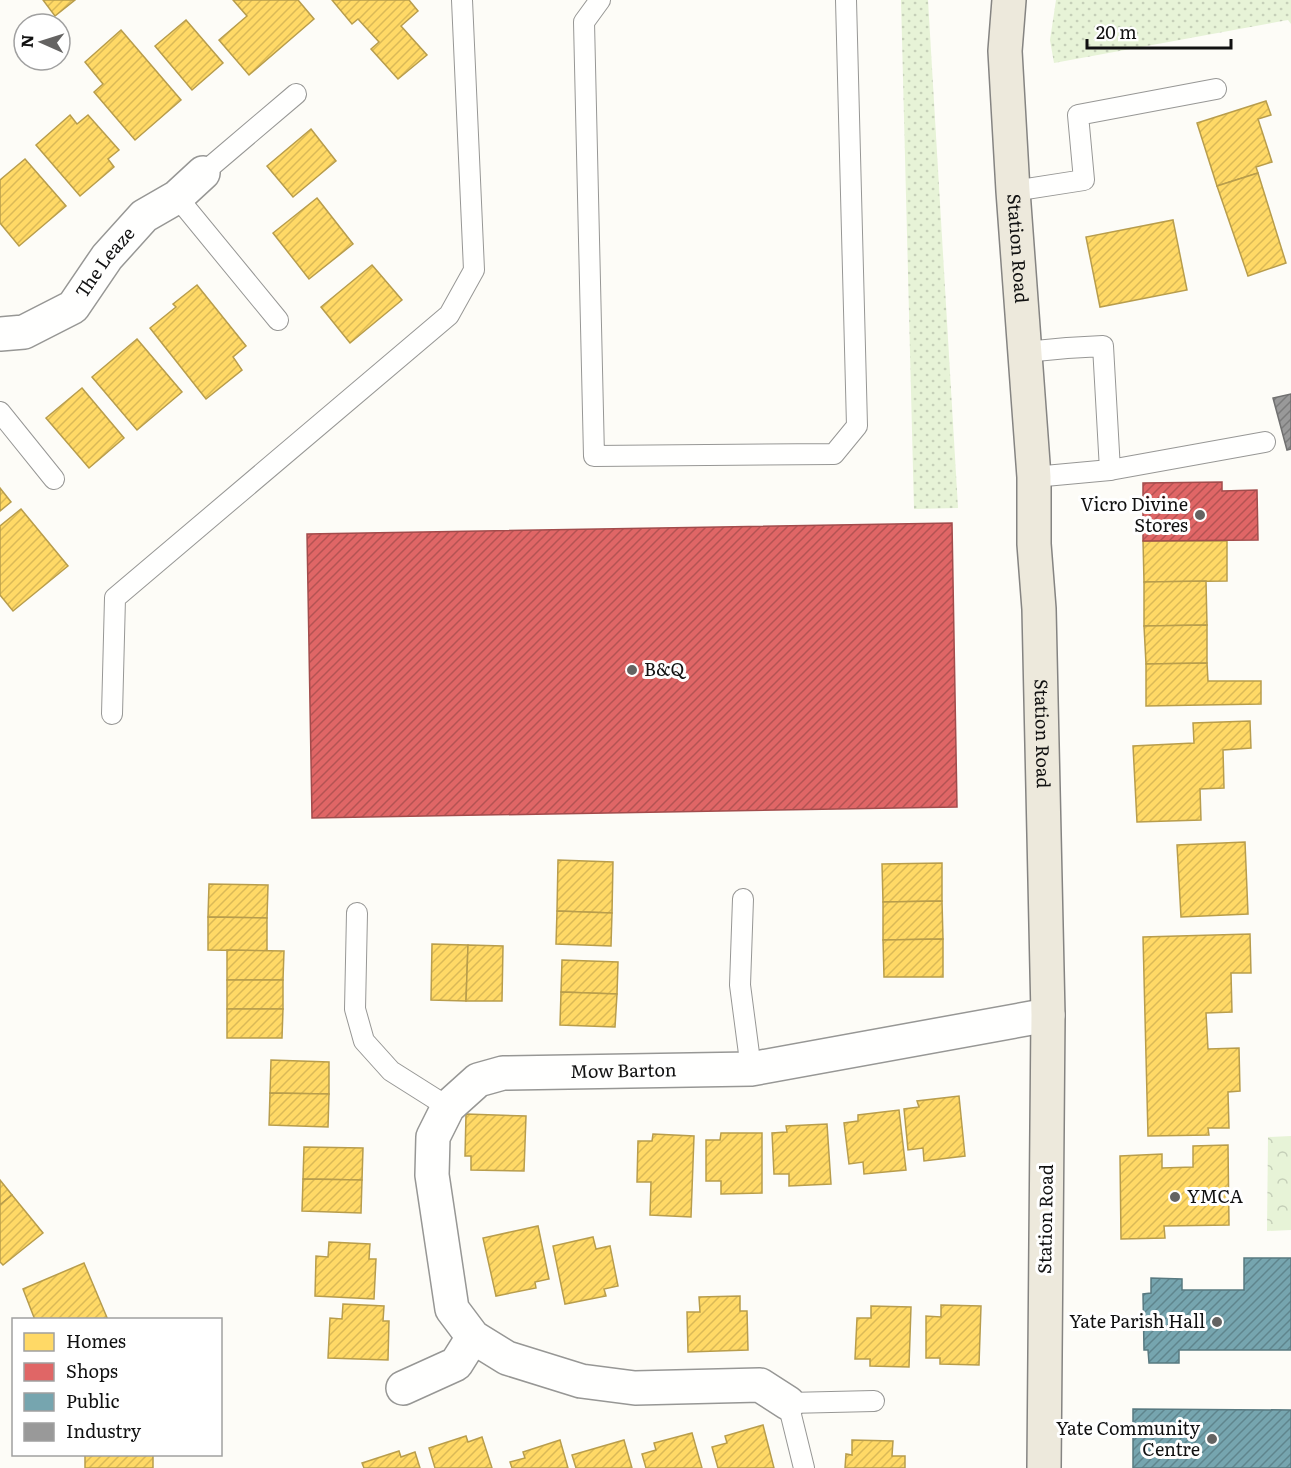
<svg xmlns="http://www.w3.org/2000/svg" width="1291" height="1468" font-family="Literata,serif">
<defs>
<pattern id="grass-dots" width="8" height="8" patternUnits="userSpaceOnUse" patternTransform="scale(1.5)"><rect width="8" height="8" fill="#e7f3d7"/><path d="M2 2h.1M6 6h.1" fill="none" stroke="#c5cfb8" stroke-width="1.8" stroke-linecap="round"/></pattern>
<pattern id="park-crowns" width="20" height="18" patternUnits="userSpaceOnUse" patternTransform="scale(1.5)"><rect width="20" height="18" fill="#e7f3d7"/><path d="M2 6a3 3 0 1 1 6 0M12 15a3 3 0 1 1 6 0" fill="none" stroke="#c5cfb8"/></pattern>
<pattern id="homes-hatch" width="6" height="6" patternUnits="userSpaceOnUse" patternTransform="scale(1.5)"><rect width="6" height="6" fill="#ffd966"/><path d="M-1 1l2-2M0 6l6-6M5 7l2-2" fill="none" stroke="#dab957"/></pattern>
<pattern id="shops-hatch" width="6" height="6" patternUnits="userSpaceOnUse" patternTransform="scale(1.5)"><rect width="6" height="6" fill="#e06666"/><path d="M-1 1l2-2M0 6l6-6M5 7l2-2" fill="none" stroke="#b45353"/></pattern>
<pattern id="public-hatch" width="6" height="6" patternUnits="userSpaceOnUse" patternTransform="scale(1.5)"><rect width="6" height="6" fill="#76a5af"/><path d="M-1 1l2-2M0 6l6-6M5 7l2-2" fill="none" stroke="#5f858d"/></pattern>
<pattern id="industry-hatch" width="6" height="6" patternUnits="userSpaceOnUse" patternTransform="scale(1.5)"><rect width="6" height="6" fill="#999"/><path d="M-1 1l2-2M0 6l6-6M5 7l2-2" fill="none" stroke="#7b7b7b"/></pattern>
</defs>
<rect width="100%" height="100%" fill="#fdfcf7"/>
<g fill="url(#grass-dots)">
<path d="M901,0H928L958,508L914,509Z"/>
<path d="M1056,0H1291V24L1288,20L1054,63L1050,40Z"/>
</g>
<path fill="url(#park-crowns)" d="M1291,1136V1230L1267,1231L1268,1137Z"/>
<g fill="url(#homes-hatch)" stroke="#b89d4c" stroke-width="1.5">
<path d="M43,0H75L55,16Z"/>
<path d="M233,0H298L314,19L249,75L219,40L247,16Z"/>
<path d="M332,0H409L418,11L401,26L427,55L398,79L371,49L379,42L358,19L352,24Z"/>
<path d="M186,20L223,63L192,90L155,46Z"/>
<path d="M121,30L181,100L135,140L94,92L103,84L85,62Z"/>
<path d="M1266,101L1271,115L1258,119L1272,162L1256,167L1258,173L1217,186L1197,123Z"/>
<path d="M70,115L77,124L88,115L119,150L108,159L114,167L80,196L36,145Z"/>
<path d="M311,129L336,161L293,197L267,166Z"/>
<path d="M25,159L66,206L19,246L0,223V180Z"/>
<path d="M1258,173L1286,263L1248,276L1217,186Z"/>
<path d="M317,198L353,244L309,279L273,233Z"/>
<path d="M1173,220L1187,290L1100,307L1086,237Z"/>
<path d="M372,265L402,300L350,343L321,307Z"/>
<path d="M197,285L246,346L233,357L242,370L206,399L150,328L176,307L173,304Z"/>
<path d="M137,339L182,392L137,430L92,377Z"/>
<path d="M82,388L124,438L89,468L46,418Z"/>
<path d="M0,488L11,502L0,511Z"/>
<path d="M21,509L68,566L13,611L0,595V526Z"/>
<path d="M1143,541H1227V581L1144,582Z"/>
<path d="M1206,581L1207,625L1144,626V582Z"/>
<path d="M1207,625V663L1146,664L1144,626Z"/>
<path d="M1207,663L1208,681H1261V704L1146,706V664Z"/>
<path d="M1250,721L1251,748L1223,750L1224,788L1200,789L1201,820L1137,822L1133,746L1194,743L1193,723Z"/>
<path d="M1245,842L1248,914L1181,917L1177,845Z"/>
<path d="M558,860L613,862L612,913L557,911Z"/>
<path d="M942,863V901L883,902L882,864Z"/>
<path d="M209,884L268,885L267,918L208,917Z"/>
<path d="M942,901L943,939L883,940V902Z"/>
<path d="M557,911L612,913L611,946L556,944Z"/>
<path d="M208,917L267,918V951L208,950Z"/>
<path d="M1250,934L1251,973H1231L1232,1012L1206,1013L1208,1049L1239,1048L1240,1091L1228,1092L1229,1128H1208L1209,1135L1148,1136L1143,937Z"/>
<path d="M943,939V977H884L883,940Z"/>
<path d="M432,944L468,945L466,1001L431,1000Z"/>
<path d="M468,945L503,946L502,1001H466Z"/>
<path d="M227,950L284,951L283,980H227Z"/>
<path d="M562,960L618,962L617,994L561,992Z"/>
<rect x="227" y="980" width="56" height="29"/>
<path d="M561,992L617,994L615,1027L560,1025Z"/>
<path d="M227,1009H283L282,1038H227Z"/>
<path d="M271,1060L329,1062V1094L270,1093Z"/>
<path d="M270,1093L329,1094L328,1127L269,1125Z"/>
<path d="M959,1096L965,1156L924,1161L923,1148L908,1150L904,1109L919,1107L917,1101Z"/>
<path d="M899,1110L906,1170L864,1174L863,1162L849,1164L844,1123L858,1121V1115Z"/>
<path d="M466,1114L526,1116L524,1171L471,1170V1156H465Z"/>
<path d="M827,1124L831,1184L789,1186V1174H774L772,1133L787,1132L786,1126Z"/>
<path d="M721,1133H762V1193L721,1194V1181H706V1140H720Z"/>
<path d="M653,1134L694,1136L691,1217L650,1215L651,1182H637L638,1141H652Z"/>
<path d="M1228,1145L1229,1225L1164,1226L1165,1238L1121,1239L1120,1156L1162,1154V1168L1193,1167V1146Z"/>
<path d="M304,1147L363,1148L362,1180L303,1179Z"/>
<path d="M303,1179L362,1180L361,1213L302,1211Z"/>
<path d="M0,1180L12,1195L0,1205Z"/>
<path d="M12,1195L43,1233L3,1265L0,1262V1205Z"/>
<path d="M538,1226L549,1279L535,1282L536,1288L496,1296L483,1238Z"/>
<path d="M593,1237L596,1249L610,1246L618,1286L604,1289L606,1296L565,1304L553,1246Z"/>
<path d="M329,1242L370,1244L369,1259H376L374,1299L315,1296L316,1256L328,1257Z"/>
<path d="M84,1263L108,1320H35L23,1289Z"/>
<path d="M740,1296V1311H747L748,1350L688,1352L687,1312H700L699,1297Z"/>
<path d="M343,1304L384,1306L383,1321H389L388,1360L328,1358L330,1318L342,1319Z"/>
<path d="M941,1305L981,1306L979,1365L940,1364V1358H926V1316L941,1317Z"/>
<path d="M871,1306L911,1307L909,1367L870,1366V1359H855L857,1318H871Z"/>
<path d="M763,1425L774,1468H718L712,1447L727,1443L725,1436Z"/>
<path d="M692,1433L702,1468H646L642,1454L656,1450L654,1443Z"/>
<path d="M466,1436L468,1442L482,1437L492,1468H435L429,1448Z"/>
<path d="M560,1440L568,1468H512L510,1462L525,1458L523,1452Z"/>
<path d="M624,1440L632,1468H576L572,1455Z"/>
<path d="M852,1440L893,1441L892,1456H905V1468H845L846,1454L852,1455Z"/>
<path d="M399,1451L401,1457L415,1452L420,1468H364L362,1463Z"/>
<rect x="85" y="1454" width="68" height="14"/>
</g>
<g fill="url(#shops-hatch)" stroke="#a24c4c" stroke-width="1.5">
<path d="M1222,482V491L1257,490L1258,540L1143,541V483Z"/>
<path d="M952,523L957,807L312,818L307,534Z"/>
</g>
<g fill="url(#public-hatch)" stroke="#587980" stroke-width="1.5">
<path d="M1244,1258H1291V1350H1179V1363H1149L1148,1350H1144L1143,1294L1151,1293V1278L1182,1279V1290H1244Z"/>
<path d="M1133,1409L1291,1410V1468H1133Z"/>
</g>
<path fill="url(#industry-hatch)" stroke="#707070" stroke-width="1.5" d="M1291,394V449L1287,450L1273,398Z"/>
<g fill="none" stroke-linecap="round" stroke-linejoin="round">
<defs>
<g id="service">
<path d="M600,0L584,22L594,456L834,454L857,426L846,0"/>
<path d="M203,173L296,94"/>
<path d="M1013,191L1084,180L1078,115L1216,89"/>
<path d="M177,197L278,320"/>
<path d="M1025,352L1067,348L1103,346L1110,470L1034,477"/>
<path d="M0,412L54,479"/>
<path d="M1110,470L1265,442"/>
<path d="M112,714L115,598L449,315L474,270L462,0"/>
<path d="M743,899L740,985L751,1069"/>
<path d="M357,913L355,1009L364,1041L391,1071L448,1107"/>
<path d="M804,1468L788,1403L874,1401"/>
</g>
<g id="minor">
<path id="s1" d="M0,334L24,332L73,307L107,257L144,216L177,197L203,173"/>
<path d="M403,1388L456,1364L473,1337"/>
<path id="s2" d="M788,1403L760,1385L635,1388L581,1381L507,1358L473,1337L452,1309L432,1175L433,1137L448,1107L478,1080L503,1073L751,1069L1048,1015"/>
</g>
<g id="primary">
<path id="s3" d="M1009,0L1005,51L1013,191L1034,477V544L1039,609L1048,1015L1044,1468"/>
</g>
</defs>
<use href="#service" stroke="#979795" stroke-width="22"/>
<use href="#minor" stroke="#979795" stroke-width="36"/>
<use href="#primary" stroke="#858482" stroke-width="36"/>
<use href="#service" stroke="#fffffe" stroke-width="20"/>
<use href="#minor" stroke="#fffffe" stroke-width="33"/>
<use href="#primary" stroke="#ede9dc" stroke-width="33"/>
</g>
<g fill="#646362" stroke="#fff" stroke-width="2">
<circle cx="1200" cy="515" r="6"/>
<circle cx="632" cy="670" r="6"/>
<circle cx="1175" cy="1197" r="6"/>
<circle cx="1217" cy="1322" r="6"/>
<circle cx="1212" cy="1439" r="6"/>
</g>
<g text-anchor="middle" stroke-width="6" stroke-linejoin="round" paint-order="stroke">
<g font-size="18" fill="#111" stroke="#fff">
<text dy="6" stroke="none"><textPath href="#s3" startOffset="249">Station Road</textPath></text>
<text dy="6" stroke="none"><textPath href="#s1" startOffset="134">The Leaze</textPath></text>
<text dy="6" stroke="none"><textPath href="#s3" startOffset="735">Station Road</textPath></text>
<text dy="6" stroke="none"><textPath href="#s2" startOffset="759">Mow Barton</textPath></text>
<text transform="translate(1046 1219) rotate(-89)" y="6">Station Road</text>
</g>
<g font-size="18" fill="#111" stroke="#fff" text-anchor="end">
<text x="1188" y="511">Vicro Divine<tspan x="1188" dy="21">Stores</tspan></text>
<text x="644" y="676" text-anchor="start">B&amp;Q</text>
<text x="1187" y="1203" text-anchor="start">YMCA</text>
<text x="1205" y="1328">Yate Parish Hall</text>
<text x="1200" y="1435">Yate Community<tspan x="1200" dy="21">Centre</tspan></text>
</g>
</g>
<rect x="12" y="1318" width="210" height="138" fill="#ffffff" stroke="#a0a0a0" stroke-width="1.5"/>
<rect x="24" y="1333" width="30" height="18" fill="#ffd966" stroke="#a0a0a0" stroke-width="1.5"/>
<text x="66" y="1348" font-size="18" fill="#111111">Homes</text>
<rect x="24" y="1363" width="30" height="18" fill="#e06666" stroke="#a0a0a0" stroke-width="1.5"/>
<text x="66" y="1378" font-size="18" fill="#111111">Shops</text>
<rect x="24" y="1393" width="30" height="18" fill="#76a5af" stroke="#a0a0a0" stroke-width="1.5"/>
<text x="66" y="1408" font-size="18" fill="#111111">Public</text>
<rect x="24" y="1423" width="30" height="18" fill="#999999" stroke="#a0a0a0" stroke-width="1.5"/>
<text x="66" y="1438" font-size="18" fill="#111111">Industry</text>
<g transform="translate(42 42) rotate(273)"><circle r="28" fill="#ffffff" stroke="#a0a0a0" stroke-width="1.5"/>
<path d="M0-4.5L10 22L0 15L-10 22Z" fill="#646362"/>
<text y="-9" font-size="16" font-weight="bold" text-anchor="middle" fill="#111111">N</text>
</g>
<path d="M1087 39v9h144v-9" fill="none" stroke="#111111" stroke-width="3"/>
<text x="1096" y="39" font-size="18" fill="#111111" stroke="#ffffff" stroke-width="4.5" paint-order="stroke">20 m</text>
</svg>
